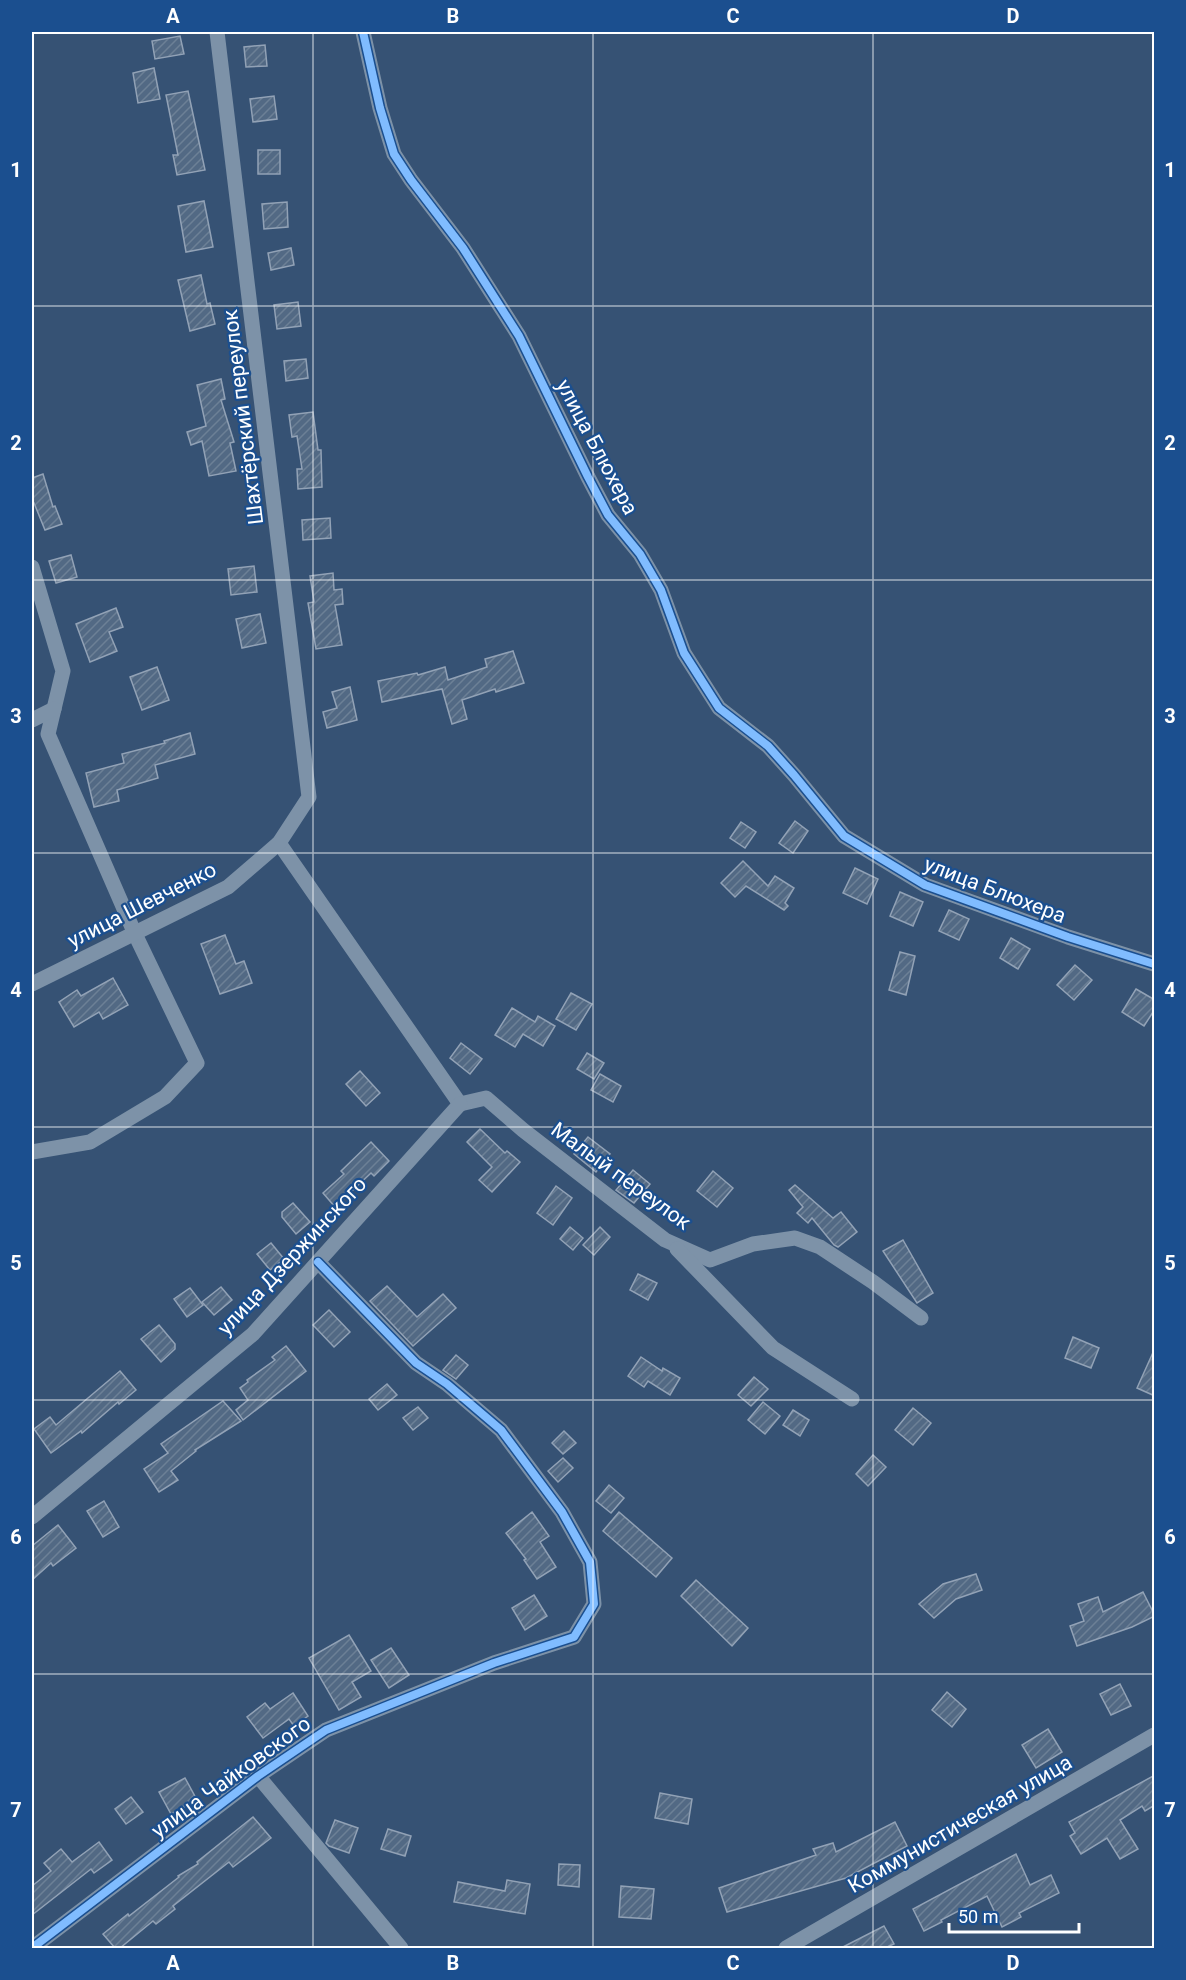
<svg xmlns="http://www.w3.org/2000/svg" width="1186" height="1980" font-family="Roboto,sans-serif">
<defs>
<pattern id="building-hatch" width="6" height="6" patternUnits="userSpaceOnUse" patternTransform="scale(1.5)"><rect width="6" height="6" fill="#526984"/><path d="M-1 1l2-2M0 6l6-6M5 7l2-2" fill="none" stroke="#6c8096"/></pattern>
</defs>
<rect width="100%" height="100%" fill="#365274"/>
<g fill="url(#building-hatch)" stroke="#92a2b6" stroke-width="1.5">
<path d="M180,36L184,54L155,59L152,41Z"/>
<path d="M265,45L267,66L246,67L244,47Z"/>
<path d="M154,68L160,99L138,103L133,73Z"/>
<path d="M188,91L205,170L177,175L173,155H178L166,95Z"/>
<path d="M274,96L277,119L253,122L250,99Z"/>
<rect x="258" y="150" width="22" height="24"/>
<path d="M204,201L213,247L186,252L178,206Z"/>
<path d="M287,202L288,227L264,229L262,204Z"/>
<path d="M291,248L294,265L271,270L268,253Z"/>
<path d="M201,275L207,304L210,303L215,324L190,331L178,280Z"/>
<path d="M298,302L301,326L277,329L274,305Z"/>
<path d="M306,359L308,378L286,381L284,361Z"/>
<path d="M221,379L225,399L221,400L234,442L230,443L236,471L209,476L202,441L191,445L187,432L206,426L197,385Z"/>
<path d="M313,412L318,450H321L322,487L298,489L297,469H302L297,436L292,437L289,415Z"/>
<path d="M43,474L53,507L55,506L62,524L45,530L34,503L32,504V478Z"/>
<path d="M330,518L331,538L303,540L302,520Z"/>
<path d="M71,555L77,577L56,583L49,561Z"/>
<path d="M254,566L257,592L231,595L228,569Z"/>
<path d="M333,573L334,590L342,589L343,604L335,605L342,645L316,649L308,603L314,602L310,576Z"/>
<path d="M116,608L123,627L109,632L117,651L90,662L76,624Z"/>
<path d="M260,614L266,643L242,648L236,619Z"/>
<path d="M513,651L524,683L496,692L495,689L462,700L467,719L452,724L442,689L382,702L378,681L417,673L418,675L445,667L448,680L487,667L485,659Z"/>
<path d="M157,667L169,700L142,710L130,677Z"/>
<path d="M350,687L357,720L327,728L323,712L337,708L332,692Z"/>
<path d="M190,733L195,754L155,765L158,778L117,790L119,801L94,807L86,773L124,763L122,754L165,743L164,741Z"/>
<path d="M795,821L808,831L793,853L779,843Z"/>
<path d="M741,822L756,832L745,848L730,838Z"/>
<path d="M743,861L768,886L775,876L794,888L785,903L788,906L784,910L746,886L735,897L721,883Z"/>
<path d="M855,868L878,879L867,904L843,893Z"/>
<path d="M900,892L923,902L913,926L890,916Z"/>
<path d="M949,910L969,919L959,940L939,931Z"/>
<path d="M225,935L236,964L244,961L252,983L220,994L201,944Z"/>
<path d="M1011,938L1030,949L1018,969L1000,958Z"/>
<path d="M900,952L915,956L906,995L889,990Z"/>
<path d="M1075,965L1092,980L1074,1000L1057,985Z"/>
<path d="M113,978L128,1005L103,1019L99,1012L74,1027L59,1002L77,990L81,996Z"/>
<path d="M1136,989L1155,1000V1009L1144,1026L1122,1012Z"/>
<path d="M571,993L592,1004L576,1030L556,1019Z"/>
<path d="M512,1008L535,1022L538,1016L555,1026L543,1046L523,1034L515,1047L495,1035Z"/>
<path d="M461,1043L482,1059L470,1074L450,1058Z"/>
<path d="M587,1053L604,1063L594,1079L577,1069Z"/>
<path d="M360,1071L380,1093L366,1106L346,1084Z"/>
<path d="M600,1074L621,1086L613,1102L591,1090Z"/>
<path d="M480,1129L505,1153L507,1151L520,1162L492,1192L479,1180L492,1167L467,1142Z"/>
<path d="M588,1137L610,1154L596,1172L574,1154Z"/>
<path d="M371,1142L389,1161L374,1176L371,1173L335,1207L323,1193L344,1174L341,1171Z"/>
<path d="M633,1170L650,1184L634,1203L616,1190Z"/>
<path d="M713,1171L733,1188L717,1207L697,1191Z"/>
<path d="M795,1185L833,1218L841,1212L857,1232L838,1247L834,1245L812,1218L808,1223L797,1213L803,1207L789,1190Z"/>
<path d="M556,1186L572,1198L553,1225L537,1213Z"/>
<path d="M293,1203L310,1222L296,1234L282,1217V1212Z"/>
<path d="M570,1227L583,1238L573,1250L560,1239Z"/>
<path d="M600,1227L610,1237L594,1255L583,1245Z"/>
<path d="M903,1240L933,1293L917,1303L883,1251Z"/>
<path d="M271,1243L284,1259L270,1270L257,1254Z"/>
<path d="M638,1274L657,1283L648,1300L630,1290Z"/>
<path d="M387,1286L417,1317L443,1294L456,1308L413,1346L370,1301Z"/>
<path d="M221,1287L232,1300L214,1315L202,1302Z"/>
<path d="M190,1288L203,1305L187,1317L174,1299Z"/>
<path d="M329,1310L350,1332L334,1347L313,1325Z"/>
<path d="M159,1325L175,1344V1349L161,1362L141,1339Z"/>
<path d="M1073,1337L1099,1348L1091,1368L1065,1358Z"/>
<path d="M286,1346L306,1371L243,1420L236,1410L248,1400L240,1388L248,1382L247,1380L275,1360L272,1357Z"/>
<path d="M1155,1348V1396L1137,1388Z"/>
<path d="M456,1355L468,1365L456,1379L443,1370Z"/>
<path d="M641,1357L662,1371L663,1368L680,1378L670,1395L648,1381L644,1387L628,1376Z"/>
<path d="M120,1371L136,1390L119,1404L118,1402L82,1433L81,1431L51,1453L34,1429L50,1417L56,1425Z"/>
<path d="M754,1377L768,1389L751,1406L738,1395Z"/>
<path d="M387,1384L397,1395L378,1410L369,1399Z"/>
<path d="M223,1401L241,1421L195,1450L196,1451L171,1471L178,1480L159,1492L144,1469L168,1453L161,1444Z"/>
<path d="M763,1402L780,1416L765,1434L748,1420Z"/>
<path d="M418,1407L428,1418L413,1430L403,1418Z"/>
<path d="M913,1408L931,1423L913,1445L895,1430Z"/>
<path d="M793,1410L809,1420L800,1436L783,1425Z"/>
<path d="M564,1431L576,1443L563,1454L552,1443Z"/>
<path d="M873,1455L886,1467L868,1486L856,1474Z"/>
<path d="M563,1458L573,1468L558,1482L548,1471Z"/>
<path d="M609,1485L624,1498L611,1513L596,1501Z"/>
<path d="M104,1501L119,1527L103,1537L87,1511Z"/>
<path d="M532,1512L549,1536L540,1542L556,1567L537,1579L524,1560L526,1559L506,1533Z"/>
<path d="M619,1512L672,1558L656,1577L603,1531Z"/>
<path d="M58,1525L76,1548L53,1566L51,1563L32,1580V1546Z"/>
<path d="M976,1574L982,1590L956,1599L934,1618L919,1604L943,1584Z"/>
<path d="M696,1580L748,1628L732,1646L681,1596Z"/>
<path d="M1143,1592L1155,1616L1132,1627L1077,1646L1070,1626L1084,1621L1078,1604L1098,1597L1103,1612Z"/>
<path d="M534,1595L547,1616L525,1630L512,1608Z"/>
<path d="M349,1635L371,1671L352,1682L361,1697L339,1710L309,1658Z"/>
<path d="M391,1648L409,1675L389,1688L371,1660Z"/>
<path d="M1120,1684L1131,1706L1111,1715L1100,1694Z"/>
<path d="M947,1692L966,1709L952,1727L932,1710Z"/>
<path d="M293,1693L308,1716L294,1726L289,1719L263,1738L247,1717L265,1703L270,1709Z"/>
<path d="M1048,1729L1062,1752L1036,1768L1022,1745Z"/>
<path d="M1155,1775V1805L1145,1811L1142,1806L1120,1820L1138,1849L1120,1859L1107,1838L1081,1854L1070,1836L1075,1833L1069,1822Z"/>
<path d="M185,1778L197,1800L171,1814L159,1792Z"/>
<path d="M660,1793L692,1799L688,1824L655,1818Z"/>
<path d="M131,1797L143,1812L126,1824L115,1809Z"/>
<path d="M253,1817L271,1838L233,1867L229,1862L173,1906L175,1909L156,1924L153,1921L120,1948H115L103,1934L128,1914L129,1916L179,1877L178,1876L198,1864L197,1862Z"/>
<path d="M335,1820L358,1828L349,1853L329,1846L326,1843Z"/>
<path d="M895,1822L907,1846L846,1878L727,1912L719,1888L816,1855L813,1849L833,1843L836,1852Z"/>
<path d="M388,1829L411,1836L405,1856L381,1849Z"/>
<path d="M99,1842L112,1860L94,1873L91,1869L32,1915V1886L51,1871L44,1863L61,1849L72,1862Z"/>
<path d="M1016,1854L1030,1885L1051,1875L1059,1893L1019,1913L1021,1917L1002,1927L987,1896L941,1920L942,1922L924,1931L913,1909Z"/>
<path d="M559,1864L580,1865L579,1887L558,1885Z"/>
<path d="M507,1880L530,1884L525,1914L454,1902L458,1882L505,1891Z"/>
<path d="M621,1886L654,1889L651,1919L619,1917Z"/>
<path d="M884,1926L894,1944L885,1948H841Z"/>
</g>
<g fill="none" stroke-linecap="round" stroke-linejoin="round">
<g stroke="#7d92a8" stroke-width="15">
<path d="M363,32L380,108L394,154L411,180L463,248L519,336L588,477L608,515L640,554L661,590L684,653L719,708L768,746L794,775L844,836L925,885L1068,937L1154,964"/>
<path d="M32,567L63,671L48,734L135,934L197,1063L165,1097L90,1142L32,1152"/>
<path d="M32,720L54,709"/>
<path d="M279,843L460,1104"/>
<path d="M32,984L228,887L279,843L309,797L217,32"/>
<path d="M460,1104L486,1098L523,1130L665,1240L710,1260L753,1244L795,1238L820,1247L873,1282L921,1318"/>
<path d="M677,1249L773,1348L852,1399"/>
<path d="M32,1517L253,1334L460,1104"/>
<path d="M258,1776L401,1948"/>
<path d="M32,1948L258,1776L326,1730L494,1663L574,1637L594,1604L590,1562L562,1512L501,1430L447,1384L416,1363L318,1262"/>
<path d="M786,1948L1154,1735"/>
</g>
<defs>
<g id="cycleway">
<path d="M363,32L380,108L394,154L411,180L463,248L519,336L588,477L608,515L640,554L661,590L684,653L719,708L768,746L794,775L844,836L925,885L1068,937L1154,964"/>
<path d="M32,1948L258,1776L326,1730L494,1663L574,1637L594,1604L590,1562L562,1512L501,1430L447,1384L416,1363L318,1262"/>
</g>
</defs>
<use href="#cycleway" stroke="#1b4f8f" stroke-width="11"/>
<use href="#cycleway" stroke="#80bcff" stroke-width="8"/>
</g>
<path fill="none" stroke="#fff" stroke-width="1.5" stroke-opacity="0.55" d="M313,32V1948M593,32V1948M873,32V1948M32,306H1154M32,580H1154M32,853H1154M32,1127H1154M32,1400H1154M32,1674H1154"/>
<g text-anchor="middle" stroke-width="4.5" stroke-linejoin="round" paint-order="stroke">
<g font-size="21" fill="#fff" stroke="#1b4f8f">
<text transform="translate(243 417) rotate(-97)" y="7">Шахтёрский переулок</text>
<text transform="translate(597 447) rotate(62)" y="7">улица Блюхера</text>
<text transform="translate(995 890) rotate(21)" y="7">улица Блюхера</text>
<text transform="translate(142 905) rotate(-27)" y="7">улица Шевченко</text>
<text transform="translate(621 1176) rotate(36)" y="7">Малый переулок</text>
<text transform="translate(292 1256) rotate(-47)" y="7">улица Дзержинского</text>
<text transform="translate(231 1777) rotate(-36)" y="7">улица Чайковского</text>
<text transform="translate(960 1824) rotate(-30)" y="7">Коммунистическая улица</text>
</g>
</g>
<rect width="1186" height="1980" fill="none" stroke="#1b4f8f" stroke-width="66"/>
<path d="M949 1923v9h130v-9" fill="none" stroke="#ffffff" stroke-width="3"/>
<text x="958" y="1923" font-size="18" fill="#ffffff" stroke="#1b4f8f" stroke-width="4.5" paint-order="stroke">50 m</text>
<rect x="33" y="33" width="1120" height="1914" fill="none" stroke="#fff" stroke-width="2"/>
<g font-size="20" text-anchor="middle" font-weight="bold" fill="#fff">
<text x="173" y="23">A</text>
<text x="453" y="23">B</text>
<text x="733" y="23">C</text>
<text x="1013" y="23">D</text>
<text x="16" y="177">1</text>
<text x="1170" y="177">1</text>
<text x="16" y="450">2</text>
<text x="1170" y="450">2</text>
<text x="16" y="723">3</text>
<text x="1170" y="723">3</text>
<text x="16" y="997">4</text>
<text x="1170" y="997">4</text>
<text x="16" y="1270">5</text>
<text x="1170" y="1270">5</text>
<text x="16" y="1544">6</text>
<text x="1170" y="1544">6</text>
<text x="16" y="1817">7</text>
<text x="1170" y="1817">7</text>
<text x="173" y="1970">A</text>
<text x="453" y="1970">B</text>
<text x="733" y="1970">C</text>
<text x="1013" y="1970">D</text>
</g>
</svg>
